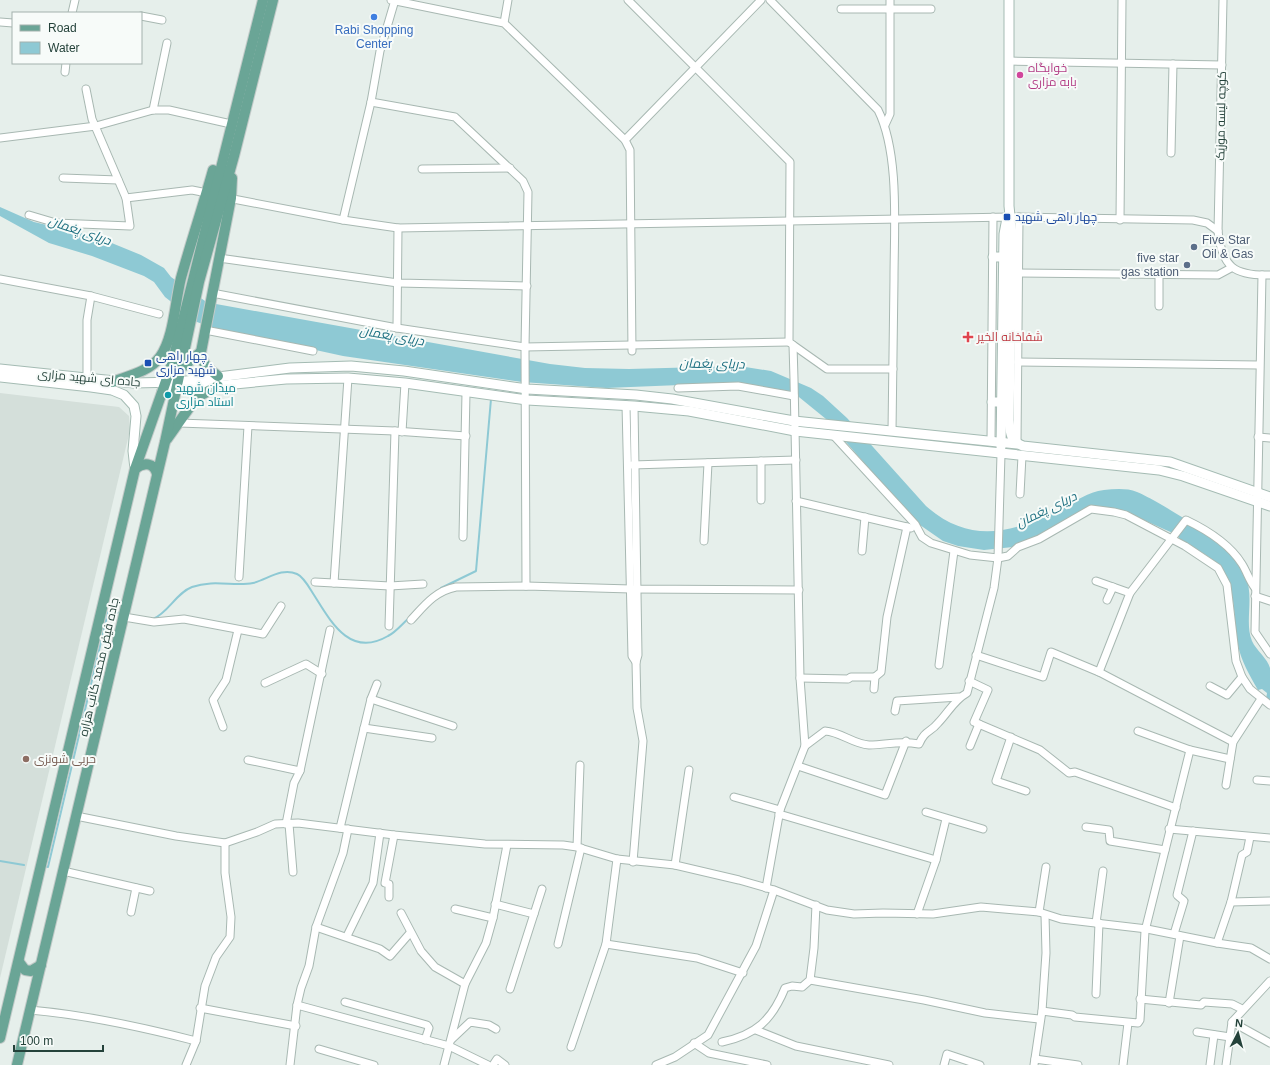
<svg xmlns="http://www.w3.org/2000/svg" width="1270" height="1065" font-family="Arial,Cairo,sans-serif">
<rect width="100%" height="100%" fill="#e6efeb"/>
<path fill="#d4dfda" d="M0,393L119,407L129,416L130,430L0,978Z"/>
<path fill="#8ec9d4" d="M0,207L34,222L97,237L141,255L164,268L171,277L205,301L216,304L550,364L585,368L629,369L739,366L771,371L811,388L823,396L847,418L926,506C970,545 1013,533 1060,509C1074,502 1088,492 1104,490C1115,489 1127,488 1137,492C1153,498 1221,540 1231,552C1236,559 1242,568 1245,575C1255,597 1244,622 1252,641C1256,650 1268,659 1270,668C1270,678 1270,692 1270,702L1266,699L1267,693L1262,689L1258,690C1250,676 1241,661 1238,645C1233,621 1237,587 1220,567C1211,556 1192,547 1180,539L1177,535L1126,512L1098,508L1042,536L1013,547L984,550L958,546L943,541L920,525L905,510L826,419L794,393L729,383L606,388L522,382L343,356L211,327L197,322L165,297L154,282L144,276L92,256L49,243L0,216Z"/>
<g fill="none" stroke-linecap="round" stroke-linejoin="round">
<g stroke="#8ec9d4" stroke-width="2">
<path d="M441,588L476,571L491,399"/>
<path d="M153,619C169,612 176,593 192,587C214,579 235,587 253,583C267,580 281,567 297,574C304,577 310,589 314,595C331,622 350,658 388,636C396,632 402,624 409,618"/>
<path d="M0,861L24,865"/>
<path d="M45,866L48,867L108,612L120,613"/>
</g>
<defs>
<g id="minor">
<path d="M391,0L504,23L625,140L630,150L632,351"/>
<path d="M628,0L790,162L789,342L793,345L794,379L800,678L805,746L780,810L766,888"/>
<path d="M770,0L878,110C900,154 894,229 894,279C893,330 893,380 892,431"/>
<path d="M1223,0L1218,231C1222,267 1234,276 1270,275"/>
<path d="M841,9H931"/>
<path d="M72,13L75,0"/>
<path d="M141,16L162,20"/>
<path d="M0,22L13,23"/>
<path d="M504,23L508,0"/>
<path d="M1009,61L1222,65"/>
<path d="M65,72L66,63"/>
<path d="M371,102L455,117L523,181L528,192L525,347L526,586"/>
<path d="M153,110L167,43"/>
<path d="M885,125L890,114V0"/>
<path d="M0,138L96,126L153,110H169L231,124"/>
<path d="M625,140L761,0"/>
<path d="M1171,153L1173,64"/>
<path d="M422,169L510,168"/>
<path d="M63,178L118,180"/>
<path d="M126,198L192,190L207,193"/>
<path d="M228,198L343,220L398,228L1010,217L1193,220L1207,223L1218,231"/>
<path d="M29,215L56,223L130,226L126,198L92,119L86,89"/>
<path d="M343,220L371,102L380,51L395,0"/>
<path d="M1120,220L1122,0"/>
<path d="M219,258L398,283L527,286"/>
<path d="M1018,273L1218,275L1231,268"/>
<path d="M1159,275V306"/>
<path d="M1262,275L1255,632L1270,654"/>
<path d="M0,279L91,296L159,314"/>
<path d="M212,293L397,328L525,347L789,342"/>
<path d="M397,328L398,228"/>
<path d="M205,330L313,351"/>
<path d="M793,345L827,369H893"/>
<path d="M1018,362L1259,365"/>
<path d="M87,379V320L91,296"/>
<path d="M678,388L738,386L794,396"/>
<path d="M626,405L632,656L636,662"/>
<path d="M179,423L395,431L466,436"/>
<path d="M402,432L405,383"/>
<path d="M833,435L915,524L922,537L931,543L970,555L998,558L1008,556L1018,547L1039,539L1091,509L1114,512L1126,515L1185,546L1218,568L1227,585L1236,661L1242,677L1250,689L1270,705"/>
<path d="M1258,437L1270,438"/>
<path d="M991,441L993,217"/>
<path d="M1017,444L1019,217"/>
<path d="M761,461V500"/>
<path d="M632,465L796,460"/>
<path d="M1020,494L1022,456"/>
<path d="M796,501L911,528"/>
<path d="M463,537L466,393"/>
<path d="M704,541L708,463"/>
<path d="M862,551L865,517"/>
<path d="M239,577L248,426"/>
<path d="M1096,581L1130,593"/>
<path d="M315,582L390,586L423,584"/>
<path d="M334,583L348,378"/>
<path d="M1255,596L1270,601"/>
<path d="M1107,600L1113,587"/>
<path d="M124,617L154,622L184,619L263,634L281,606"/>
<path d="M411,620C424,606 435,591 456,587L526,586L631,589L799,590"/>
<path d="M389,626L395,431"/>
<path d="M976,655L1043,677L1051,652L1099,672L1233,742"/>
<path d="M939,665L954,551"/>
<path d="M1099,672L1130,593L1186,520C1207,530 1229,543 1242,564C1247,572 1249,580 1255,588"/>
<path d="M800,678L848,679L851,677H875"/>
<path d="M969,681L988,690L974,722L1040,750L1069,773L1075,772L1176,808"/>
<path d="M265,683L306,664L322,674"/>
<path d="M1210,686L1227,695L1242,677"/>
<path d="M874,689L875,677L881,672L887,617L907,527"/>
<path d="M371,699L453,726"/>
<path d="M895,711L897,701L959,697"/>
<path d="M223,727L213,700L226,680L238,630"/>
<path d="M364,728L432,738"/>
<path d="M1138,731L1190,750L1230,759"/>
<path d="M1011,737L996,781L1026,791"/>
<path d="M805,746L825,731C841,732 853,744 869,745C888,745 898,740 919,744C925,730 930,733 938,723C948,713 954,700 967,693L994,588L998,558L1001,454"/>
<path d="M970,746L979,724"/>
<path d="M248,760L300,771"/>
<path d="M798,766L885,795L906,741"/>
<path d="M1257,780L1270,781"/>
<path d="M1226,785L1233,742L1261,699"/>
<path d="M734,797L780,810"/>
<path d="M926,812L983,829"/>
<path d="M779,814L936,860"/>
<path d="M76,816L176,836L225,843L257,832L275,824L298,823L394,835L485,844L563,845L577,847L617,859L675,865L739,880L774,890L827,910L854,914L883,913L933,914L981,907L1039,912L1061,919L1147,929L1217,943L1251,948L1270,959"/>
<path d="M286,824L294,783L300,771L330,630"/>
<path d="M289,824L293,872"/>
<path d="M1086,827L1109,830L1110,841L1165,850"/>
<path d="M340,828L371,699L377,684"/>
<path d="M1169,829L1270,838"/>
<path d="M577,847L580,765"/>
<path d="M633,862L643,741L637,708L636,662L638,655L634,406"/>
<path d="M675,865L689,770"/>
<path d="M63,871L150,891"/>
<path d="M389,897V884L385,883L394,835"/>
<path d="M1231,902L1270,901"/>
<path d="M495,904L534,914"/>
<path d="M455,909L493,918"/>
<path d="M131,912L136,888"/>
<path d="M1039,912L1046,867"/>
<path d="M401,913L421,951L435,967L465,984"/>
<path d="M917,914L936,860L946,819"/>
<path d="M1096,923L1103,871"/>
<path d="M316,927L380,949L390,956L410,933"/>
<path d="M1174,934L1184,901L1177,895L1193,831"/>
<path d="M347,936L373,883L380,833"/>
<path d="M1217,943L1231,902L1242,855L1247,852L1250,837"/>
<path d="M558,944L581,848"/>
<path d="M606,944L697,958L743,973"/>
<path d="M810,980L924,1000L985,1013L1039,1019"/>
<path d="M510,989L542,889"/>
<path d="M1096,994L1099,923"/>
<path d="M1140,999L1201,1005L1204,1002L1232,1004L1242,1009"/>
<path d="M345,1002L427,1025L429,1028L425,1040"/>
<path d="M1169,1003L1180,936"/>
<path d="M297,1005L449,1046L488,1065"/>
<path d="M200,1008L296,1026"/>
<path d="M30,1010C87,1015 142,1027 196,1041"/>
<path d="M1042,1011L1072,1015L1075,1017L1138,1023L1140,1020L1145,931L1190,750"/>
<path d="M1232,1022L1270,1043"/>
<path d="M756,1030L796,1046L889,1065"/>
<path d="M1197,1032L1230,1037"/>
<path d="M452,1039L470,1022L489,1025L496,1029"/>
<path d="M722,1042C756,1035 772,1020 785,988L792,986L802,987L810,980L814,948L816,905"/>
<path d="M694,1043L709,1053L767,1065"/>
<path d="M571,1047L606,944L617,859"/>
<path d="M319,1049L374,1065"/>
<path d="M1035,1059L1078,1065"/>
<path d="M186,1065L196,1041L205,986L216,957L230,937L231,917L225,873V843"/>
<path d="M290,1065L297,1005L301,988L309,966L316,927L343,853L348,829"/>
<path d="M444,1065L465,984L486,943L493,918L507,845"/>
<path d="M493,1065L497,1059L505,1065"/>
<path d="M656,1065L675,1057L708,1035L756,946L774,890"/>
<path d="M944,1065L947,1054L980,1065"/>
<path d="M1034,1065L1042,1011L1046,953L1045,915"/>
<path d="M1123,1065L1128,1023"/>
<path d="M1210,1065L1214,1035"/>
<path d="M1226,1065L1232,1022L1270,981"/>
</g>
<g id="secondary">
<path d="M1009,0V206L1012,235L1009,420C1010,432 1010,441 1023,446L1170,462L1270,497"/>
<path d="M993,257H1004"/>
<path d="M0,369L134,383L178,382L290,368L351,366L404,371L527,389L636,395L672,399L794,421L1017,444"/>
<path d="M0,377L91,387L112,390L124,395L134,406L136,416L133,451L135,469"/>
<path d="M162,391L286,379L348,378L405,383L527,400L634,406L689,411L795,431L1159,470L1183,476L1270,506"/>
<path d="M992,402H1002"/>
<path d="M1001,447L1004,234L1007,218"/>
</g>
<g id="primary">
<path d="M181,368L201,352"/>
<path d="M218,376C209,369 202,365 201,352L231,198L232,178"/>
<path d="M112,382C128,376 150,371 160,357C174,338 175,301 181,278C191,242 203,206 213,170"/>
<path d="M167,439L189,408L201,395L218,386"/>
<path d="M135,469C143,462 154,462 157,474"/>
<path d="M19,962L25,970L31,971L41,965"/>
<path d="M0,1038L135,469L172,364L263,0"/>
<path d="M17,1065L165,442L199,282L234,156L273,0"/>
</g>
</defs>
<use href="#minor" stroke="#a8b8b2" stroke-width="9"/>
<use href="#secondary" stroke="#a4bbb3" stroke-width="11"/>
<use href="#primary" stroke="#c2cac8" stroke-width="12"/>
<use href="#minor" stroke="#fff" stroke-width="7"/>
<use href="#secondary" stroke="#fff" stroke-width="9"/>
<use href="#primary" stroke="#6aa596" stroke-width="10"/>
</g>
<circle fill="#3f7fe0" stroke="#f7fbf9" stroke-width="1.5" cx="374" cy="17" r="4"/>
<circle fill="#d1479c" stroke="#f7fbf9" stroke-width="1.5" cx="1020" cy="75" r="4"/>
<g fill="#1a4fb4" stroke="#f7fbf9" stroke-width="1.5">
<rect x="1003" y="213" width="8" height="8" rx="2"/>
<rect x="144" y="359" width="8" height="8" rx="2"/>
</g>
<g fill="#5c6f8a" stroke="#f7fbf9" stroke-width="1.5">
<circle cx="1194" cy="247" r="4"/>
<circle cx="1187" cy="265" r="4"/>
</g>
<path fill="#e0444e" stroke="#f7fbf9" stroke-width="1.5" d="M966 331h4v4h4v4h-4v4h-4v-4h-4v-4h4z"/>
<circle fill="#0f9aa8" stroke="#f7fbf9" stroke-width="1.5" cx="168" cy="395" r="4"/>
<circle fill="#8d6e63" stroke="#f7fbf9" stroke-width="1.5" cx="26" cy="759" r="4"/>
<g text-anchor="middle" stroke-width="4" stroke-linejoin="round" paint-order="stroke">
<g font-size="12" fill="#366cbe" stroke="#f7fbf9">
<text x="374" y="34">Rabi Shopping<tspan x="374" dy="14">Center</tspan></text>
</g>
<g font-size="12" fill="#b23c85" stroke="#f7fbf9" text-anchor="start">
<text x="1028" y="72">خوابگاه<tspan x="1028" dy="14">بابه مزاری</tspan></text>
</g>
<g font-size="12" fill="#24423a" stroke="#f7fbf9">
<text transform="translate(1221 116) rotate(-89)" y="4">کوچه لیسه موزیک</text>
<text transform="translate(89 378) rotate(5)" y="4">جاده ای شهید مزاری</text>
<text transform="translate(99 667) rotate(-77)" y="4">جاده فیض محمد کاتب هزاره</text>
</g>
<g font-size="12" fill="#164399" stroke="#f7fbf9" text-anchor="start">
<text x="1015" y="221">چهار راهی شهید</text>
<text x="156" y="360">چهار راهی<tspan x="156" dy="14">شهید مزاری</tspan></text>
</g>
<g font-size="12" fill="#4e5e75" stroke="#f7fbf9" text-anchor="start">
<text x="1202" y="244">Five Star<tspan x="1202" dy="14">Oil &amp; Gas</tspan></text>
<text x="1179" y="262" text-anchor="end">five star<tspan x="1179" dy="14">gas station</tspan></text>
</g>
<g font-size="12" fill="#be3a42" stroke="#f7fbf9" text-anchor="start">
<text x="977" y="341">شفاخانه الخیر</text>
</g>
<g font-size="12" fill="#0d838f" stroke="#f7fbf9" text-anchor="start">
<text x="176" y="392">میدان شهید<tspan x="176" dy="14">استاد مزاری</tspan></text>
</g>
<g font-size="12" fill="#785e54" stroke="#f7fbf9" text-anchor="start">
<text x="34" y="763">حربی شونزی</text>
</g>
<g font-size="13" font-style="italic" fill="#1c6f80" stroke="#f7fbf9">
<text transform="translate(80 230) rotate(19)" y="5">دریای پغمان</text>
<text transform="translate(392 335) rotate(10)" y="5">دریای پغمان</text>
<text transform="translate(712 363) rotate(1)" y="5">دریای پغمان</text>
<text transform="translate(1046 509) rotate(-26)" y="5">دریای پغمان</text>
</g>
</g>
<rect x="12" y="12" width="130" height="52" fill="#f7fbf9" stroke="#a3b1ad"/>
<rect x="20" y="25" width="20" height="6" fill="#6aa596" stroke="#a3b1ad"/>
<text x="48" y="32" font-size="12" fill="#24423a">Road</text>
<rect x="20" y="42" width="20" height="12" fill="#8ec9d4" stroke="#a3b1ad"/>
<text x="48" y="52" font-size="12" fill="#24423a">Water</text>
<g transform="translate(1238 1033) rotate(6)" stroke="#f7fbf9" stroke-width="3" paint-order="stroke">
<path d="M0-3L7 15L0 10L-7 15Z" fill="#24423a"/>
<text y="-6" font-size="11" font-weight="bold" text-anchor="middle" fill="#24423a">N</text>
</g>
<path d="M14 1045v6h89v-6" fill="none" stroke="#24423a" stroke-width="2"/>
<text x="20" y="1045" font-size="12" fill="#24423a" stroke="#f7fbf9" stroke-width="3" paint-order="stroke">100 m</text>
</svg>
